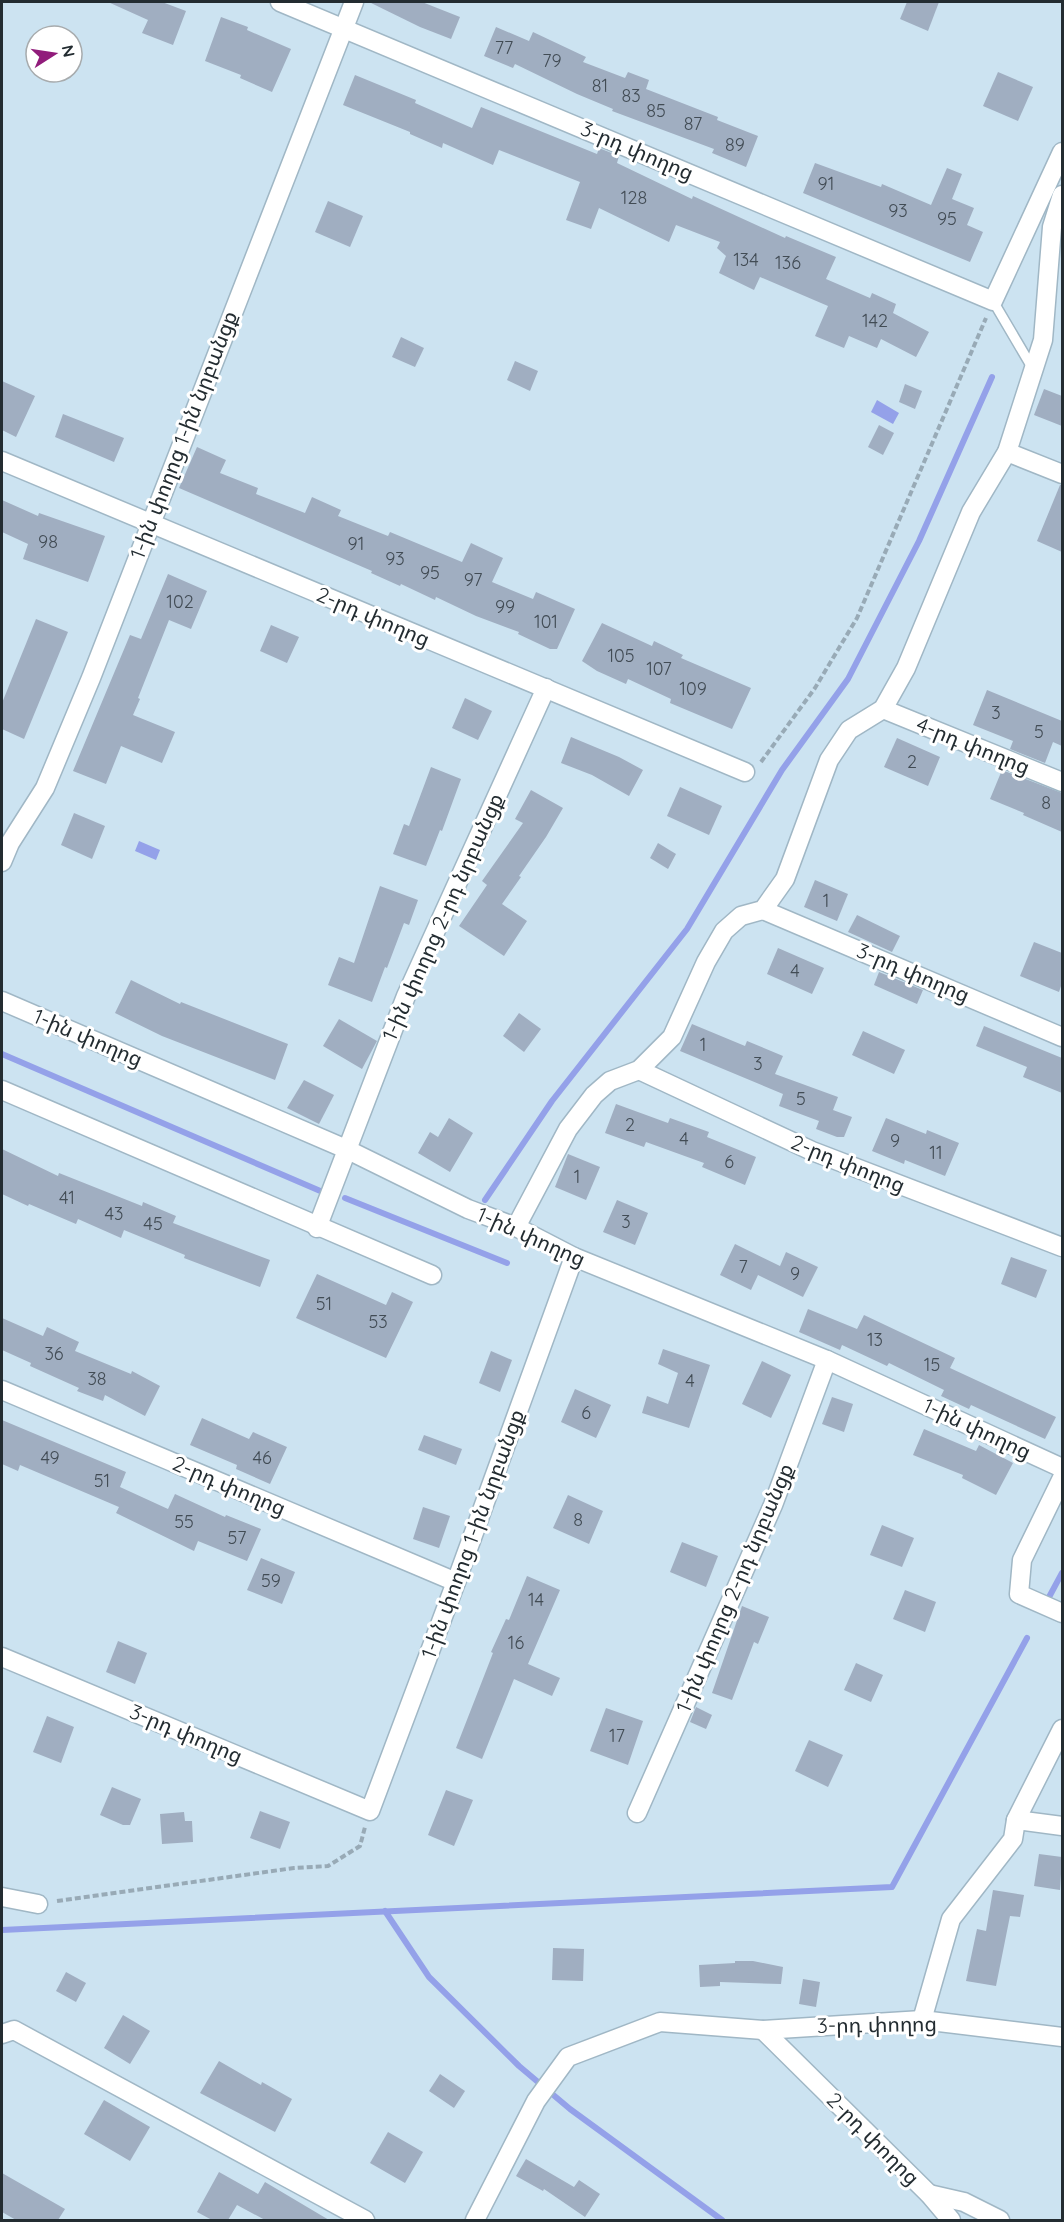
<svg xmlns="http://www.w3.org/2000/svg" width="1064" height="2222" font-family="Quicksand,'Noto Sans Armenian',sans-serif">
<rect width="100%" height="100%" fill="#cce3f1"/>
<g fill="#94a1e9">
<path d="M877,400L899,413L893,424L871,412Z"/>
<path d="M139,841L160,850L156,860L135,851Z"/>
</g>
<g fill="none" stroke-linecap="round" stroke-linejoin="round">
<g stroke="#94a1e9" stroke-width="6">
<path d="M2,1054L325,1193"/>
<path d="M345,1198L507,1263"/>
<path d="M485,1200L552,1101L687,929L782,770L848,679L919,541L992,377"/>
<path d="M1048,1599L1062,1573"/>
<path d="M385,1911L429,1977L519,2066L570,2109L722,2220"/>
<path d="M2,1930L892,1887L1027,1638"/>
</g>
</g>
<g fill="#a0aec1">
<path d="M108,2H162L186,11L173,45L142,33L148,20Z"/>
<path d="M369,2H422L460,17L451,39L420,27Z"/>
<path d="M907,2H939L928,31L900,19Z"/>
<path d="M221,17L248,27L247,30L291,49L272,92L240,78L241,75L205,61Z"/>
<path d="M496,27L529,41L533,32L586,57L583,62L625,78L628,72L649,80L646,89L718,117L717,120L758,136L746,167L712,153L714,149L612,111L613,109L577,94L515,64L513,68L484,56Z"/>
<path d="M998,72L1033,87L1018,121L983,106Z"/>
<path d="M355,75L416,100L415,103L472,128L481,107L597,154L599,148L619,156L617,163L692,199L693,196L785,238L786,236L836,257L826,279L870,298L872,293L896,304L893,313L929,332L916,357L881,339L877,348L849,336L844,348L815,336L828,306L760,277L754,290L719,273L726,256L717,248L720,242L676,225L669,242L599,208L591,229L566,220L580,182L499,150L493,165L443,143L442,148L410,134V132L343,105Z"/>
<path d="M815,163L881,187L882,184L931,205L947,168L962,174L952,199L974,208L967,225L983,232L970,262L803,193Z"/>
<path d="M328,201L363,216L350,247L315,232Z"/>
<path d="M401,337L424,348L415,367L392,357Z"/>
<path d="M515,361L538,371L530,391L507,380Z"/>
<path d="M2,381L35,396L16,437L2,430Z"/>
<path d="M905,384L922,391L915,409L899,402Z"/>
<path d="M1044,389L1062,396V426L1034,415Z"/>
<path d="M63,414L124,438L114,462L55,437Z"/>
<path d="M879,425L894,433L883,455L868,447Z"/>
<path d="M197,447L226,460L220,473L258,488L256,494L305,513L312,497L341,510L338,516L388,536L390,532L462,562L471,543L503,558L492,582L533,599L536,592L575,609L557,649H550L518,634L519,632L476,616L436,597L435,600L401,584L400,586L371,573L372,571L179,488Z"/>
<path d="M1060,485H1062V552L1037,541Z"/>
<path d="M2,500L38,516L39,513L105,536L88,582L23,559L28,544L2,532Z"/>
<path d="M168,574L207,591L191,629L169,620L138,698L140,699L133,715L175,732L162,763L121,746L106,784L73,771L130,635L141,639Z"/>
<path d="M36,619L68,632L24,739L2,729V703Z"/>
<path d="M602,623L652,646L654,641L683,655L681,658L751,688L732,729L670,703L671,699L628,679L626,684L597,671L582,661Z"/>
<path d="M271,625L299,637L287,663L260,651Z"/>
<path d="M987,690L1062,721V746L1053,742L1045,763L1010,749L1013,741L973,725Z"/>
<path d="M465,698L492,711L478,740L452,728Z"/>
<path d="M571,737L619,757L643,770L629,796L592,775L561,763Z"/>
<path d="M897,738L940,757L928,786L884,767Z"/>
<path d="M431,767L461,779L442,831L440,830L426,866L393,854L404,824L409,826Z"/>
<path d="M1002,770L1062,793V832L1023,815L1024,813L990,799Z"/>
<path d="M680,787L722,806L709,835L667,816Z"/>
<path d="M531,790L563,808L546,837L519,876L521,877L502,904L527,921L504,956L459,926L487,885L482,881L523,823L515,819Z"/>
<path d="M74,813L105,826L92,859L61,845Z"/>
<path d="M658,843L676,854L668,869L650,858Z"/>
<path d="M815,880L848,894L837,921L804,907Z"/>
<path d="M380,886L418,900L409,925L404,923L387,968L385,967L372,1002L328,985L339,957L354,963Z"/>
<path d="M857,915L900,936L892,952L848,932Z"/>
<path d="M1034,942L1062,953V983L1059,992L1020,976Z"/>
<path d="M778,948L824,968L812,994L767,974Z"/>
<path d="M879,972L923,990L917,1004L874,985Z"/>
<path d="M131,980L180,1004L181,1002L288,1044L275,1080L162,1036L115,1013Z"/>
<path d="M519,1013L541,1029L524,1052L503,1036Z"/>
<path d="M339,1019L377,1041L362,1069L323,1046Z"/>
<path d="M692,1024L745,1046L747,1041L783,1056L775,1074L838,1097L833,1110L852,1117L844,1137H837L816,1129L819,1121L779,1106L783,1094L680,1051Z"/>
<path d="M984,1026L1062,1058V1093L1023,1077L1027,1067L976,1046Z"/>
<path d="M863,1031L905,1050L894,1074L852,1055Z"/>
<path d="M304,1080L334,1095L319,1124L287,1108Z"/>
<path d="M616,1104L668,1123L670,1118L709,1132L707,1137L756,1157L745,1185L702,1167L704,1163L646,1142L644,1147L605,1133Z"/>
<path d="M449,1118L473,1133L450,1172L418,1153L430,1132L438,1137Z"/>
<path d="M886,1118L926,1134L927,1130L959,1143L945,1176L905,1160L904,1164L872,1151Z"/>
<path d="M2,1149L58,1176L59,1173L142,1206L143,1202L176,1216L173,1223L270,1260L260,1287L184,1258L185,1255L124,1230L121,1238L78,1219L76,1224L29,1204L28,1206L2,1194Z"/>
<path d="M568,1154L600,1167L586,1200L555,1187Z"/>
<path d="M617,1200L648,1213L635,1245L603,1232Z"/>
<path d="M735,1244L780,1266L786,1252L818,1267L803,1297L758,1275L751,1290L720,1275Z"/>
<path d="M1011,1257L1047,1270L1036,1298L1001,1284Z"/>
<path d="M317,1274L386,1305L392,1292L413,1302L386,1358L296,1318Z"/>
<path d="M808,1309L857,1329L864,1315L955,1358L950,1368L1056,1417L1045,1439L971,1405L969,1409L941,1396L944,1390L889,1363L887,1366L842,1345L840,1350L799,1332Z"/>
<path d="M2,1318L43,1336L47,1327L79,1342L75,1351L131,1374L132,1371L160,1386L145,1416L105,1395L103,1401L77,1391L79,1388L30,1366L31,1363L2,1350Z"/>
<path d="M663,1349L710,1365L689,1428L642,1413L647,1396L668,1404L678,1373L658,1364Z"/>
<path d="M491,1351L512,1360L500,1392L479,1383Z"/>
<path d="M762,1361L791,1375L771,1418L742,1404Z"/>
<path d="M575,1389L611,1405L596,1438L561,1422Z"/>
<path d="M832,1397L853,1404L844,1432L822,1424Z"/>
<path d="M202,1418L249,1439L253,1432L287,1447L270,1484L236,1469L237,1465L190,1445Z"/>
<path d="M2,1420L126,1472L120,1487L168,1509L175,1494L225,1517L226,1515L261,1529L247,1561L198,1541L194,1551L116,1513L119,1507L20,1465L18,1471L2,1464Z"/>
<path d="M924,1429L976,1451L979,1445L1013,1463L996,1495L962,1478L963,1475L913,1455Z"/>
<path d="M424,1435L462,1449L456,1465L418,1450Z"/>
<path d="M568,1495L603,1511L589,1544L553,1528Z"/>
<path d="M423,1507L450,1516L439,1548L413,1539Z"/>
<path d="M882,1525L914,1538L902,1567L870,1555Z"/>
<path d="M682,1542L718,1556L706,1587L670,1572Z"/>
<path d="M261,1558L295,1572L282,1604L247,1590Z"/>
<path d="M527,1576L560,1590L528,1664L560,1678L552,1696L514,1679L482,1759L456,1748L493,1653L491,1652L506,1619L509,1620Z"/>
<path d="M905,1590L936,1602L925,1632L893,1619Z"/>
<path d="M742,1606L769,1617L758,1644L754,1642L732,1700L712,1693Z"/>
<path d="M118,1641L147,1653L135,1684L106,1672Z"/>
<path d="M856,1663L883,1675L871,1702L844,1690Z"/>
<path d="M696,1707L712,1715L706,1729L690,1722Z"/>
<path d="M606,1708L643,1721L628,1765L590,1751Z"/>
<path d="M47,1716L74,1727L61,1763L33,1752Z"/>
<path d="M809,1740L843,1755L828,1787L795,1771Z"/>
<path d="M112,1787L141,1799L130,1825H123L100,1815Z"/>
<path d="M446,1790L473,1800L454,1846L428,1835Z"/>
<path d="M260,1811L290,1822L280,1849L250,1838Z"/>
<path d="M184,1812L185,1821H192L193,1842L162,1844L160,1814Z"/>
<path d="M1039,1854L1062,1857L1060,1890L1034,1886Z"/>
<path d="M993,1890L1024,1895L1020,1917L1010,1916L996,1986L966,1981L977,1929L986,1931Z"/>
<path d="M553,1948L584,1949L583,1981L552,1980Z"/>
<path d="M735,1961H753L783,1967L781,1984L720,1982V1986L700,1987L699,1965L735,1963Z"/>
<path d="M66,1972L86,1983L76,2002L56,1991Z"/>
<path d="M803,1979L820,1982L816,2007L799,2004Z"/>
<path d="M123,2015L150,2031L130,2064L104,2048Z"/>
<path d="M219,2061L261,2085L262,2082L292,2099L275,2132L200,2093Z"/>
<path d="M440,2074L465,2091L454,2108L429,2091Z"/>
<path d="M104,2100L150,2127L130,2161L84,2134Z"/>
<path d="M388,2132L423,2152L405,2183L370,2163Z"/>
<path d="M526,2159L574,2187L579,2180L600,2194L585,2217L544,2189L543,2191L516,2176Z"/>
<path d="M219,2172L258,2194L265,2182L329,2220H265L237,2205L228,2220H212L197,2212Z"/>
<path d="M2,2173L65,2209L58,2220H16L2,2212Z"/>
</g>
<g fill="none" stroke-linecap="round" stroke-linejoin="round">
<defs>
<path id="service" d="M993,301L1033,369"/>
<g id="minor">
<path d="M280,2L993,301L1062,152"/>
<path d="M1007,452L1062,474"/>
<path d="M2,461L745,772"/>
<path d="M883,709L1062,782"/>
<path d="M2,862L10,843L45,788L91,678L354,2"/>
<path d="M763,910L1062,1037"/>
<path d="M2,1001L346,1149L468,1209L516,1227L574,1257L827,1360L1062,1468"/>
<path d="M639,1070L812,1151L1062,1247"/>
<path d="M2,1090L432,1275"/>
<path d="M516,1227L568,1129L594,1095L610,1081L639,1070L672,1037L706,962L724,931L741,916L763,910L785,879L829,760L849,730L883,709L906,668L971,512L1007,452L1043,340L1052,227L1062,195"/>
<path d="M317,1228L406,996L546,688"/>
<path d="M2,1390L456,1582"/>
<path d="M1062,1478L1022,1560L1019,1594L1062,1613"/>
<path d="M2,1657L370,1811L456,1582L574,1257"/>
<path d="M637,1813L773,1505L827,1360"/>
<path d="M1016,1820L1062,1826"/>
<path d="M2,1897L38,1904"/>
<path d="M922,2020L951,1919L1013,1839L1016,1820L1062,1729"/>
<path d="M763,2030L929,2194L951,2220"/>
<path d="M2,2034L14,2030L365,2220"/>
<path d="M929,2194L964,2202L1000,2220"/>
<path d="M475,2220L536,2101L568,2057L660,2022L763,2030L922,2020L1062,2037"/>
</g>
</defs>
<use href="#service" stroke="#a0b7c5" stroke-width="12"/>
<use href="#minor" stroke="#a0b7c5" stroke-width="21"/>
<g stroke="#98aab6" stroke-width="4" stroke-dasharray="6 3" stroke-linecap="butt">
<path d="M761,762L815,688L857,618L986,318"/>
<path d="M57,1901L294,1868L328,1866L360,1846L365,1827"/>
</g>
<use href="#service" stroke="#fff" stroke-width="9"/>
<use href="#minor" stroke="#fff" stroke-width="18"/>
</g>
<g text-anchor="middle" stroke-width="6" stroke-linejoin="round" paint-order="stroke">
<g font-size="18" fill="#424c55">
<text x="504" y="54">77</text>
<text x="552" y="67">79</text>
<text x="600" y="92">81</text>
<text x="631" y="102">83</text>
<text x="656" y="117">85</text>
<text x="693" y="130">87</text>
<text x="735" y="151">89</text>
<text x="826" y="190">91</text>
<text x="634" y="204">128</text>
<text x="898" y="217">93</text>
<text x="947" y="225">95</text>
<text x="746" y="266">134</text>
<text x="788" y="269">136</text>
<text x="875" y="327">142</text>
<text x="48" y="548">98</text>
<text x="356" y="550">91</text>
<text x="395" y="565">93</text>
<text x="430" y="579">95</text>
<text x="473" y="586">97</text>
<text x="180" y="608">102</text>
<text x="505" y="613">99</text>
<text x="546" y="628">101</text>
<text x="621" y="662">105</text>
<text x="659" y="675">107</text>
<text x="693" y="695">109</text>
<text x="996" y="719">3</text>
<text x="1039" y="738">5</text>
<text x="912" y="768">2</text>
<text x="1046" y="809">8</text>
<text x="826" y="907">1</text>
<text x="795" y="977">4</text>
<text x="703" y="1051">1</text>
<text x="758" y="1070">3</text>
<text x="801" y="1105">5</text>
<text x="630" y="1131">2</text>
<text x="684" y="1145">4</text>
<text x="895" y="1147">9</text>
<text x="936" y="1159">11</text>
<text x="729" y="1168">6</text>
<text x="577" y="1183">1</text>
<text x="67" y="1204">41</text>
<text x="114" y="1220">43</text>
<text x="626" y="1228">3</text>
<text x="153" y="1230">45</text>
<text x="743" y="1273">7</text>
<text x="795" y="1280">9</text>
<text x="324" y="1310">51</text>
<text x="378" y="1328">53</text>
<text x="875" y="1346">13</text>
<text x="54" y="1360">36</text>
<text x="932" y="1371">15</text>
<text x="97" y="1385">38</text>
<text x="690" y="1387">4</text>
<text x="586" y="1419">6</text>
<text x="50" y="1464">49</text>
<text x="262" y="1464">46</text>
<text x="102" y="1487">51</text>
<text x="578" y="1526">8</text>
<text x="184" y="1528">55</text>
<text x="237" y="1544">57</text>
<text x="271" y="1587">59</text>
<text x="536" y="1606">14</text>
<text x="516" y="1649">16</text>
<text x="617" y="1742">17</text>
</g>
<g font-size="21" fill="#232c31" stroke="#fff">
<text transform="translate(637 151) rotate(23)" y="7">3-րդ փողոց</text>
<text transform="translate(184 435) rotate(-69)" y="7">1-ին փողոց 1-ին նրբանցք</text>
<text transform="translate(373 617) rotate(23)" y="7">2-րդ փողոց</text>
<text transform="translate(973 746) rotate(22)" y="7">4-րդ փողոց</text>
<text transform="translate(443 917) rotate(-66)" y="7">1-ին փողոց 2-րդ նրբանցք</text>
<text transform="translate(913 973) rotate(23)" y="7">3-րդ փողոց</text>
<text transform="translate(88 1038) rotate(23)" y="7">1-ին փողոց</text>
<text transform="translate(848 1164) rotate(22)" y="7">2-րդ փողոց</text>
<text transform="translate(531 1237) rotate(24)" y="7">1-ին փողոց</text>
<text transform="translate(977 1429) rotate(25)" y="7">1-ին փողոց</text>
<text transform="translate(229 1486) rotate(23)" y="7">2-րդ փողոց</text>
<text transform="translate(473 1534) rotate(-70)" y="7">1-ին փողոց 1-ին նրբանցք</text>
<text transform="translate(735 1588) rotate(-67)" y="7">1-ին փողոց 2-րդ նրբանցք</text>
<text transform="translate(186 1734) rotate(23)" y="7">3-րդ փողոց</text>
<text transform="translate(877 2025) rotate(-1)" y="7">3-րդ փողոց</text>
<text transform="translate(873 2139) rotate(45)" y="7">2-րդ փողոց</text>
</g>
</g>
<rect width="1064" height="2222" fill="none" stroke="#232c31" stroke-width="6"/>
<g transform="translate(54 54) rotate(78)"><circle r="28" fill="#ffffff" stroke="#a7abad" stroke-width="1.5"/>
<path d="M0-4.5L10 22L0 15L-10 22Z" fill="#911c7b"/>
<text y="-9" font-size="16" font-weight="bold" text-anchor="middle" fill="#232c31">N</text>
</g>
</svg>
